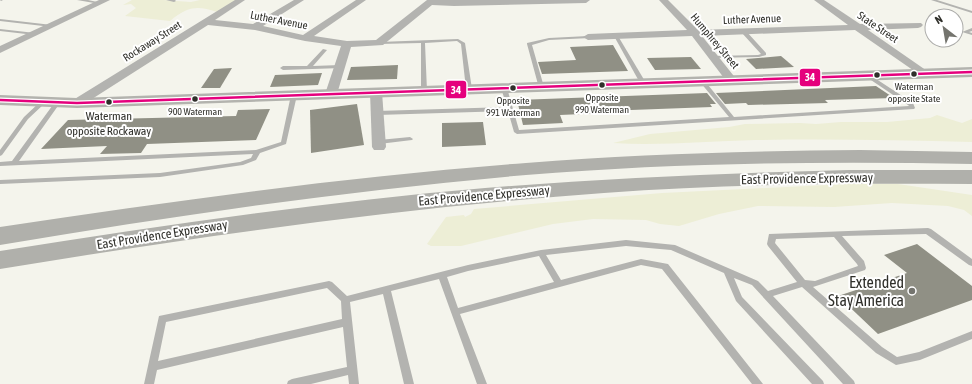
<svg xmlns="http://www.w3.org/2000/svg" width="972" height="384" font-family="'Asap Condensed',sans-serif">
<rect width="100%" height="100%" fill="#f4f4ec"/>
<g fill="#edeed6">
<path d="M132,0H163L191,2L200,0H240L217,12C196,5 187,7 170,21L125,16L136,8L131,4L123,5Z"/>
<path d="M937,115L962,123L972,119V142C900,140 828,139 756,140C708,141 660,146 613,143L650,134L729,127L745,124L800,123L816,124L841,122H887L930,118Z"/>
<path d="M847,184H898L972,195V216L964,210L948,206L892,203L834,207L758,206L719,214L679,226L660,224L646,220L593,219L553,224L461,246H431L427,244L446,217L464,215L465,217L471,214L474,209L662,193Z"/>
</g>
<g fill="#909085">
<path d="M613,45L628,71L542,74L538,62L576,60L570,47Z"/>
<path d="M781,56L794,67L756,69L746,59Z"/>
<path d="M691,57L701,69L655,70L647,58Z"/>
<path d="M398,65L397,79L347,80L351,67Z"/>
<path d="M232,68L220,88H201L214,69Z"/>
<path d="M322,73L318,85L270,87L275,75Z"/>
<path d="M876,86L894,98L825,100L828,103L748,105L746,103L725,104L716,93Z"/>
<path d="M707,93L716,104H710L712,107L604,111L605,113L560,115L563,123L523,125L517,100Z"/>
<path d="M357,104L364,145L311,153L310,110Z"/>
<path d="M270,109L256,140L147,144L141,153L100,154L107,146L41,149L68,120L236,116L238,110Z"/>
<path d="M483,122L486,145L442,147V123Z"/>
<path d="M917,244L972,286V300L878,334L838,296L907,273L884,255Z"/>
</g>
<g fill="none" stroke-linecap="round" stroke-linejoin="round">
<g fill="#b3b3b0" fill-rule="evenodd">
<path d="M0,0H3L1,1Z"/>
<path d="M77,0H88L102,3L100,4Z"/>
<path d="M166,0H175L176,1L174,2Z"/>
<path d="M931,0H937L972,11V13Z"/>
<path d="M0,19L52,25L54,26L52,27L0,21Z"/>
<path d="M972,28V31L969,32L972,33V35L962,32Z"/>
<path d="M0,29L35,33L37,34L35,35L0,31Z"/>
<path d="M742,31H746L766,53V55L759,57L711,58V57L713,56L758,55L761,54L742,33Z"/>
<path d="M614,35L618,36L646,83L645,84L643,85L640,83L614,36Z"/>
<path d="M588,36H590V38L549,40L532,45L544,87L543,88H539L527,44V43L549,38Z"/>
<path d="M458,39L465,43L472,89L469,91L466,89L461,44L457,41L425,43L427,91L424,93L421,91V43L379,44L377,43L379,42Z"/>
<path d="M323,49L327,50L313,66L340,65L343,67L342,68L283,70L280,68L283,66H307Z"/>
<path d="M867,73L913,103L915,108L914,109L517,134L514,132L508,111L377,115L374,113L377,111L507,107L501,88L504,86L507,88L519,130L729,117L700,82V80H704L734,117L909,106L908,105L865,76L864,75Z"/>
<path d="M294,93L297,95L286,144L260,153L256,160L243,165L160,177L0,184V180L160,173L240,162L251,158L253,154L0,166V162L12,161L55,102L57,101L60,103L19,161L256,150L281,142L291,95Z"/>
<path d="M42,101L45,103L44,104L28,119L2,155L0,156V150L24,117L40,102Z"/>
<path d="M410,137L413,139L412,140L379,144L376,142L379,140Z"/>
<path d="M928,228L931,229L972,259V266L969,265L926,234L842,236L864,261L866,268L865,270L813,287L882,347L897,357L919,352L972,331V339L920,360L896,365L876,353L802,287L773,296L854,381L855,384H843L752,285L734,278L742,297L823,381L824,384H812L736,301L724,273L671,250L626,246L546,255L561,280L641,259L668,264L763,384H752L662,269L641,265L460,314L487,384H477L439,279L391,291L414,384H404L383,294L350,302L359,384H349L348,375L311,384H287L288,381L292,379L347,367L343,327L157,370L154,384H144L159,316L329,281L332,282L347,296L468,265L541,250L626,240L675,245L758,281L768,291L797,282L768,246L767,244L769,234ZM834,237L857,264L858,266L815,281L805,280L775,243L776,239ZM539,256L554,282L458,308L447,277L468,271ZM327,288L341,301L342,319L158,361L166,322Z"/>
</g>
<g fill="#b3b3b0" fill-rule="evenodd">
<path d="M99,0H110L0,53V46Z"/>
<path d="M235,0H245L215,20L253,24L294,0H304L263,26L303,35L356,0H366L314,36L347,41L376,40L427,0H590L586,3L454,6L432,5L383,45L351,47L337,94L335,96H327L325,94L341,46L305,41L255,30L208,25L81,106H73L71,103L73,100Z"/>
<path d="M659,0H668L698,30L848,25L814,0H824L860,24L921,23L923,25L921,27L918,28L868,30L930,73L924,76L920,75L855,30L702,36L737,80L735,82H727L692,36L588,40L583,37L588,34L687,30Z"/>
<path d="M376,88L380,90L382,92L386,147L384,150H374L372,147L370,92L372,90Z"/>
</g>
<path fill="#b3b3ae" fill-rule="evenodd" d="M972,67V77L77,108L0,105V95L77,98Z"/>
<g fill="#b0b0ab" fill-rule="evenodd">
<path d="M860,150L972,152V164C823,161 674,163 526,175C349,190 174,216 0,245V227C175,201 350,176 526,163C637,154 749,151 860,150Z"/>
<path d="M849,170H972V184C849,183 726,184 604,193C401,208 200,236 0,269V251C161,225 323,202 485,188C606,178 728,173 849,170Z"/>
</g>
<defs>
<path id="bus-1" d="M0,100L77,103L972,72"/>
</defs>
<use href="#bus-1" stroke="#fff" stroke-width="5"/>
<use href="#bus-1" stroke="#e5007d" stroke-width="2.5"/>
</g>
<g fill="#2f2f2a" stroke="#fff" stroke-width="1.5">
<circle cx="914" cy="74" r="3.5"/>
<circle cx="877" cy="75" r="3.5"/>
<circle cx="602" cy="85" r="3.5"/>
<circle cx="513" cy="88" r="3.5"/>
<circle cx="195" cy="99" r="3.5"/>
<circle cx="109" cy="102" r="3.5"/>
</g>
<circle fill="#74746e" stroke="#fff" stroke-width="1.5" cx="912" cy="291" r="4"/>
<g text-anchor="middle" stroke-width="4" stroke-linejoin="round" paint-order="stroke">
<g font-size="10" fill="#2f2f2a" stroke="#fff">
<text x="914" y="90">Waterman<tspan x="914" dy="12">opposite State</tspan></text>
<text x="602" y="101">Opposite<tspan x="602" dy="12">990 Waterman</tspan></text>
<text x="513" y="104">Opposite<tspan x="513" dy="12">991 Waterman</tspan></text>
<text x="195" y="115">900 Waterman</text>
</g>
<g font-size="11" fill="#2f2f2a" stroke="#fff">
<text transform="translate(752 19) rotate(-2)" y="4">Luther Avenue</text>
<text transform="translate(279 20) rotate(11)" y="4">Luther Avenue</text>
<text transform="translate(878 27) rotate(34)" y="4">State Street</text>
<text transform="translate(152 41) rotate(-32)" y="4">Rockaway Street</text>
<text transform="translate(715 41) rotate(50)" y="4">Humphrey Street</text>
</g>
<g font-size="12" fill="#2f2f2a" stroke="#fff">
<text x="109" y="120">Waterman<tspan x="109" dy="15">opposite Rockaway</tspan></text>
</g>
<g font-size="13" fill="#2f2f2a" stroke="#fff">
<text transform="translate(807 178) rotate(-1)" y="5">East Providence Expressway</text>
<text transform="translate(484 195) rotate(-5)" y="5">East Providence Expressway</text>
<text transform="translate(162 234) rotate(-9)" y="5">East Providence Expressway</text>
</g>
<g font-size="16" fill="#2f2f2a" stroke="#fff" text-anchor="end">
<text x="904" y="288">Extended<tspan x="904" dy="18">Stay America</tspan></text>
</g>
</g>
<g stroke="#fff" stroke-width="1.5">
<rect x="799" y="68" width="22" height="19" rx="4" fill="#e5007d"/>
<rect x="445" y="80" width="22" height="19" rx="4" fill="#e5007d"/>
</g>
<g font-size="11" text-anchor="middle" font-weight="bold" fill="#fff">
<text x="810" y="81">34</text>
<text x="456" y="94">34</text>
</g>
<g transform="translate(944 28) rotate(329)"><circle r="19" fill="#ffffff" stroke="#acacaa"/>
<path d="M0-3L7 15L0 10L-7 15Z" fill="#74746e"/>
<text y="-6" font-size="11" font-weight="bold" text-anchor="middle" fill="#2f2f2a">N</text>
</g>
</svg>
